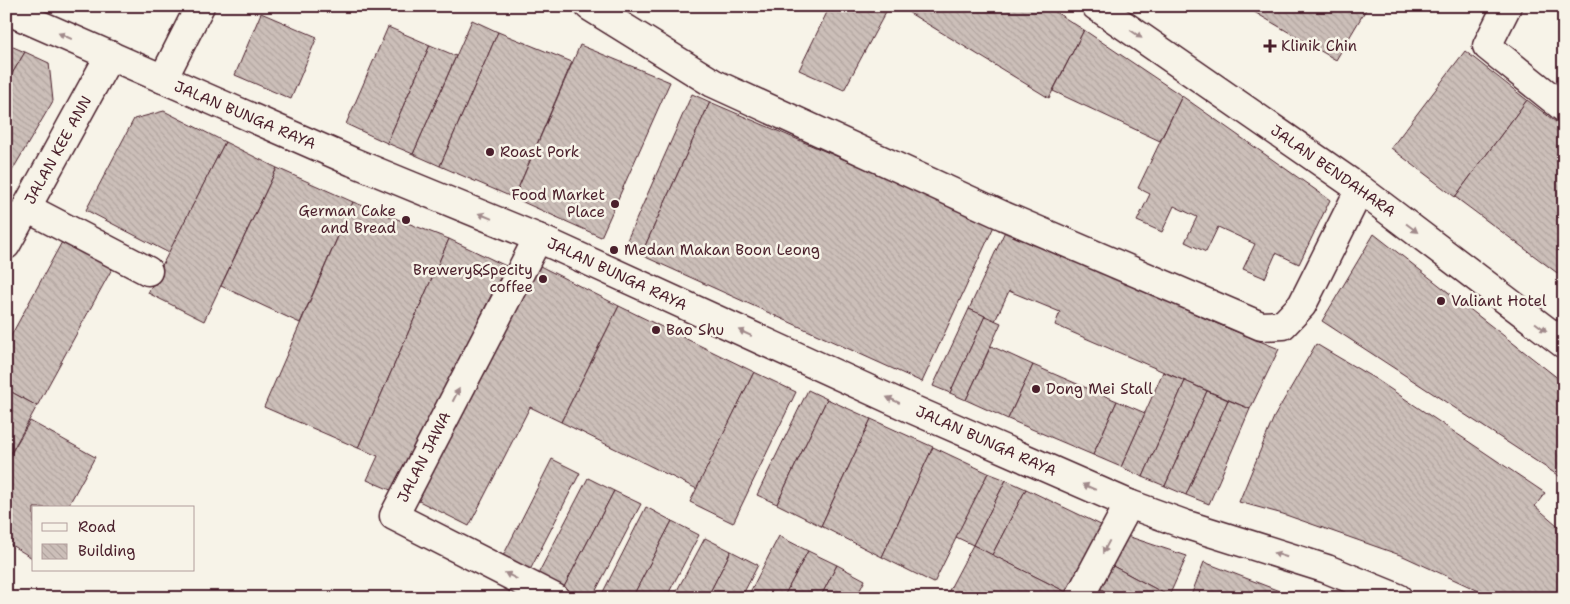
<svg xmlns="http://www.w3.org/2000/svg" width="1570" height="604" font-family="'Shantell Sans',sans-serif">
<defs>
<pattern id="building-back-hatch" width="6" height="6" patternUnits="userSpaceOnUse" patternTransform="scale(1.25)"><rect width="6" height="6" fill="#ccbfb9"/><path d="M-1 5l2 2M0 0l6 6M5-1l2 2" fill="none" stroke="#b1a49f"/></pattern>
</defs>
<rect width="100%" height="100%" fill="#f7f3e8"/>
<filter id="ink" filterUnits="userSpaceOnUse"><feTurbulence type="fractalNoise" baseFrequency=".02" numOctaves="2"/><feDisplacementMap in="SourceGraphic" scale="10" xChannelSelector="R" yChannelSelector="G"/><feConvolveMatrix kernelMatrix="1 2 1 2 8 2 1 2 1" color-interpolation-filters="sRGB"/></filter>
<g filter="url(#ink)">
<g fill="url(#building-back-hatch)" stroke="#4a1f2b">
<path d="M830,6H889L844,90L799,70Z"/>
<path d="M898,6H1046L1084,30L1049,98Z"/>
<path d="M1244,6H1368L1336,60Z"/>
<path d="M261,13L317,37L291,99L235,75Z"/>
<path d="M472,20L498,32L440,166L413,154Z"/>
<path d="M388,27L430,45L387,143L346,124Z"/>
<path d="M1084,30L1182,96L1160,141L1053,91Z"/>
<path d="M498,32L572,62L514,198L440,166Z"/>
<path d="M6,44L25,52L6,84Z"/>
<path d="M430,45L456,56L413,154L387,143Z"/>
<path d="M580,45L670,82L601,237L514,198Z"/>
<path d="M1465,51L1527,100L1455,197L1391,148Z"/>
<path d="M25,52L49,63L53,101L6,181V84Z"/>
<path d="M692,94L710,102L641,255L624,247Z"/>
<path d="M1182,96L1330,200L1299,264L1276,253L1265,278L1243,269L1255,244L1218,227L1206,252L1185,242L1197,217L1174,206L1162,232L1137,221L1150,194L1138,188Z"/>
<path d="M1527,100L1564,128V278L1455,197Z"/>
<path d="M710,102L995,224L922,382L641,255Z"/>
<path d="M164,111L225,142L169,253L86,210L134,119Z"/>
<path d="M225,142L277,168L204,321L148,293Z"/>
<path d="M277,168L353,202L300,323L221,286Z"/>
<path d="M353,202L449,239L358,448L264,407Z"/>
<path d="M1006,229L1218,324L1279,349L1250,409L1055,325L1060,312L1009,291L995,321L969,309Z"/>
<path d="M1374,234L1564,383V475L1562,478L1322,321Z"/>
<path d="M449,239L506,266L393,491L367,480L378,456L358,448Z"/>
<path d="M63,240L113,267L37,406L6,389V345Z"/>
<path d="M540,266L619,306L561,422L530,407L469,526L417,500Z"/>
<path d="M619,306L754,372L697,489L561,422Z"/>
<path d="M969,309L985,316L950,393L933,386Z"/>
<path d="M985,316L1001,323L966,400L950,393Z"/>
<path d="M1316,344L1377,380L1545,493L1535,506L1564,531V598H1494L1403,556L1283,514L1239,502L1274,417Z"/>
<path d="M991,346L1033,365L1008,419L966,400Z"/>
<path d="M1033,365L1117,401L1093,455L1008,419Z"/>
<path d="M754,372L796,392L733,523L690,502Z"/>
<path d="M1163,372L1185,381L1143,477L1121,467Z"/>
<path d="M1185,381L1207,391L1165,486L1143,477Z"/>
<path d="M6,389L37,406L6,462Z"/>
<path d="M808,390L827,399L777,504L757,495Z"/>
<path d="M1207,391L1228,400L1186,495L1165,486Z"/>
<path d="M827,399L871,419L821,526L777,504Z"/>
<path d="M1228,400L1250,409L1209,504L1186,495Z"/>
<path d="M1117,401L1145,413L1121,467L1093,455Z"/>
<path d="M871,419L933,447L882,557L821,526Z"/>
<path d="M30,421L95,457L67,508H34V559L6,542V462Z"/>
<path d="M933,447L988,473L934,583L882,557Z"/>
<path d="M552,459L580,473L529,572L502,558Z"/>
<path d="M988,473L1006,480L973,545L956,537Z"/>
<path d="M588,478L614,491L563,589L537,576Z"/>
<path d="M1006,480L1026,489L992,555L973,545Z"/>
<path d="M1026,489L1105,527L1070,594L992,555Z"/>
<path d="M614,491L641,504L592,598H580L563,589Z"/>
<path d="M646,507L672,521L632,598H600Z"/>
<path d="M672,521L699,535L666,598H632Z"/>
<path d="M1124,535L1187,556L1169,596L1109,564Z"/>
<path d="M779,536L808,551L783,598H747Z"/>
<path d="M705,538L731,551L707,598H673Z"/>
<path d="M973,545L1070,594L1068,598H945Z"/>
<path d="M731,551L758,565L741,598H707Z"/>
<path d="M808,551L837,565L820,598H783Z"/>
<path d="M1204,562L1287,594L1286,598H1190Z"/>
<path d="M1109,564L1169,596L1168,598H1118L1097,587Z"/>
<path d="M837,565L865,580L856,598H820Z"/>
<path d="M1097,587L1118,598H1091Z"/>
</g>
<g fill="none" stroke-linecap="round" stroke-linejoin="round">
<defs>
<g id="minor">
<path d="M589,6L713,83L1004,216L1261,326L1283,325L1302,305L1360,189"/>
<path d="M1507,6L1487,46L1564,108"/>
<path d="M6,10L353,162L538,238L914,410L1129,504L1184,524L1327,569L1398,598"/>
<path d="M163,79L200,6"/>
<path d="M27,208L148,271"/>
<path d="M538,238L394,516L555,598"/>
<path d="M6,245L110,55"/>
<path d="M1079,598L1129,504"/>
</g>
<path id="major" d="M1096,6L1360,189L1564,344"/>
</defs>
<use href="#minor" stroke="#4a1f2b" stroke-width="31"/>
<use href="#major" stroke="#4a1f2b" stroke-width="31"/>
<use href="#minor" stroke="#f7f3e8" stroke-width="28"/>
<use href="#major" stroke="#f7f3e8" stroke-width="28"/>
</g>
<defs><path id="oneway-solid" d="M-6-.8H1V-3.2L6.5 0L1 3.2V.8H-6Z" transform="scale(1.25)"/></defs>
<g fill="#a0898a">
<use href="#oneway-solid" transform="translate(1136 34) rotate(35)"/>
<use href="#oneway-solid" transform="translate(65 36) rotate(-156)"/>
<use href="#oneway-solid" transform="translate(485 216) rotate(-158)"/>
<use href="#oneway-solid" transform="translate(1412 228) rotate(37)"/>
<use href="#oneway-solid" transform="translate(1541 327) rotate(37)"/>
<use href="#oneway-solid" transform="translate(745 333) rotate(-155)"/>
<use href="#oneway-solid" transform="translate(456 395) rotate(-63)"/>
<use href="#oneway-solid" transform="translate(893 400) rotate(-156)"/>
<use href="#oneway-solid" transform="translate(1089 487) rotate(-157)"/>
<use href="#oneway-solid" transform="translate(1106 547) rotate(118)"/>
<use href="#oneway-solid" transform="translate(1280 555) rotate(-162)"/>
<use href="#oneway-solid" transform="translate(511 576) rotate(-153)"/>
</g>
</g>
<g fill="#4a1f2b" stroke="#f7f3e8" stroke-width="2">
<path d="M1267.5 38.5h5v5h5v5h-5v5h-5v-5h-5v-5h5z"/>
<circle cx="490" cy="152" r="5"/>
<circle cx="615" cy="204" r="5"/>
<circle cx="406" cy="220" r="5"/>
<circle cx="614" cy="250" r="5"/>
<circle cx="543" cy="279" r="5"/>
<circle cx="1441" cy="301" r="5"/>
<circle cx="656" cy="330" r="5"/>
<circle cx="1036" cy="389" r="5"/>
</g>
<g text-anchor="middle" stroke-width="5" stroke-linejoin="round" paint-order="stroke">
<g font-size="15" fill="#4a1f2b" stroke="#f7f3e8" text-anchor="start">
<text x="1281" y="51">Klinik Chin</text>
<text x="500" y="157">Roast Pork</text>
<text x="605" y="200" text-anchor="end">Food Market<tspan x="605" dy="17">Place</tspan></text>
<text x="396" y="216" text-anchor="end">German Cake<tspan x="396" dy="17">and Bread</tspan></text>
<text x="624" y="255">Medan Makan Boon Leong</text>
<text x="533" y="275" text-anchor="end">Brewery&amp;Specity<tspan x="533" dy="17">coffee</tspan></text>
<text x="1451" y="306">Valiant Hotel</text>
<text x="666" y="335">Bao Shu</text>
<text x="1046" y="394">Dong Mei Stall</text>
</g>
<g font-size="15" fill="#4a1f2b" stroke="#f7f3e8">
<text transform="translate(245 115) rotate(23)" y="5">JALAN BUNGA RAYA</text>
<text transform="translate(58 150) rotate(-61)" y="5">JALAN KEE ANN</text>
<text transform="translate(1333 171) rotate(35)" y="5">JALAN BENDAHARA</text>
<text transform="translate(617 274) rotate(25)" y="5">JALAN BUNGA RAYA</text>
<text transform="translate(986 441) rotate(24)" y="5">JALAN BUNGA RAYA</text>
<text transform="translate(424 457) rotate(-63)" y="5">JALAN JAWA</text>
</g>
</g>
<rect width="1570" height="604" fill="none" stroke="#f7f3e8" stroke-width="25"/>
<rect x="12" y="12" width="1545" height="579" fill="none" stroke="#4a1f2b" stroke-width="2" filter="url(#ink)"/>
<rect x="32" y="506" width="162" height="65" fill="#f7f3e8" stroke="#b29e9c"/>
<rect x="42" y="523" width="25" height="8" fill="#f7f3e8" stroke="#b29e9c"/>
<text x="78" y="532" font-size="15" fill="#4a1f2b">Road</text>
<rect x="42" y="544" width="25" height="15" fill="url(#building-back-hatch)" stroke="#b29e9c"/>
<text x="78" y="556" font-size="15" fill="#4a1f2b">Building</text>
</svg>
